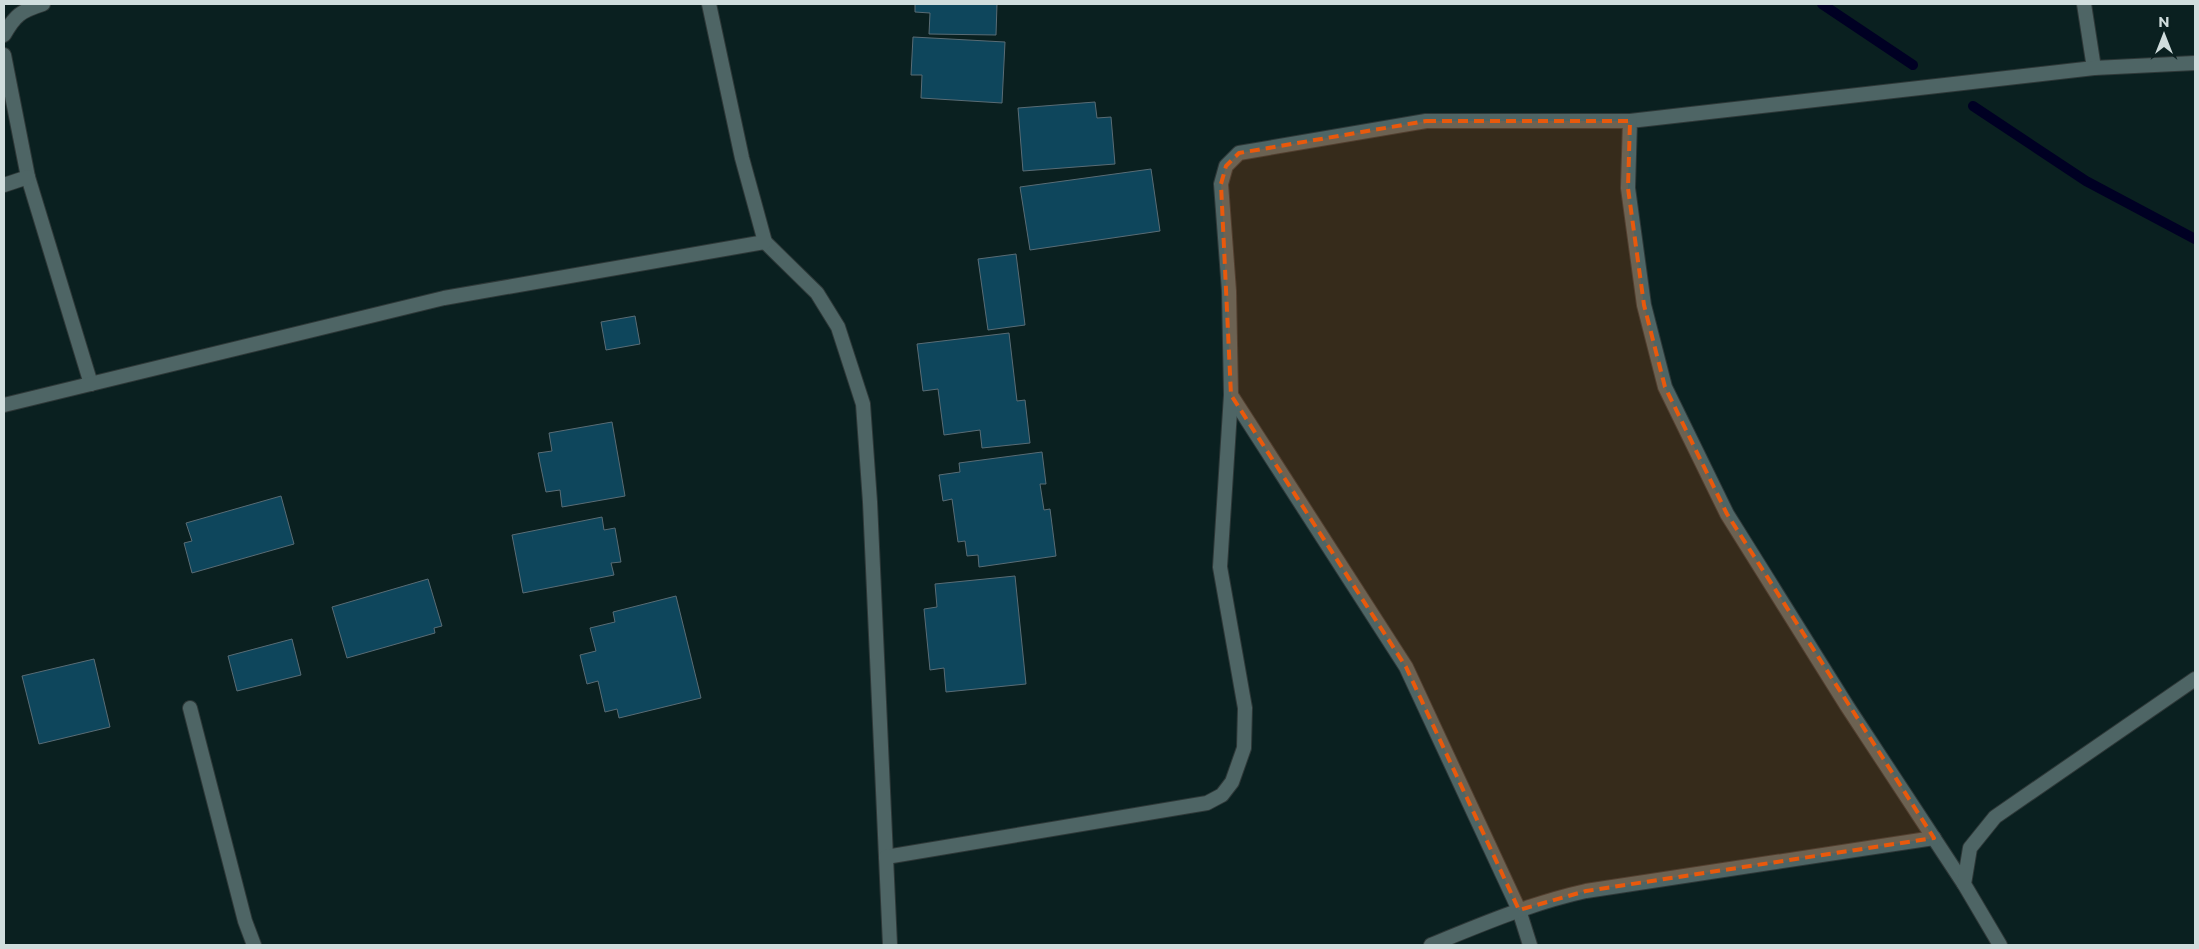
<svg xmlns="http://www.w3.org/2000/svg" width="2199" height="949" font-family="Montserrat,sans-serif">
<rect width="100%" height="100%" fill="#0a2020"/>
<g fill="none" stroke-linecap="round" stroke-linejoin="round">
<g stroke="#000023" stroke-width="10">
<path d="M1822,4L1913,65"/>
<path d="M1973,106L2086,181L2195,239"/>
</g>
</g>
<g fill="#0e465c" stroke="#596c75">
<path d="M915,4H997L996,35L929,34L930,13L915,12Z"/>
<path d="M913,37L1005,42L1002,103L921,98L922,75H911Z"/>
<path d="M1095,102L1097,118L1111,117L1115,164L1023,171L1018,108Z"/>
<path d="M1151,169L1160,231L1030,250L1020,187Z"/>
<path d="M1016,254L1025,325L988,330L978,259Z"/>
<path d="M635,316L640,344L606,350L601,322Z"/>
<path d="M1009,333L1017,401L1025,400L1030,443L982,448L980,430L944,435L938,389L923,391L917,344Z"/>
<path d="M612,422L625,496L562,507L560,490L546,492L538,453L552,451L549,433Z"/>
<path d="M1042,452L1046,484H1040L1044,510L1050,509L1056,556L979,567L978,555L967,556L965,541L958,542L952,499L943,501L939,475L960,472L959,463Z"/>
<path d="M281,496L294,544L192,573L184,543L192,541L186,523Z"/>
<path d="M602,517L604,530L615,528L621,562L611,563L614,575L523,593L512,535Z"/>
<path d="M1015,576L1026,684L946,692L944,668L930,670L924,609L937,607L935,584Z"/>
<path d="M428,579L442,626L434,628L435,633L347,658L332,607Z"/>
<path d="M676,596L701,698L619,718L617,709L605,712L598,681L587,684L580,655L596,651L590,628L615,622L613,612Z"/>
<path d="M292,639L301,675L237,691L228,656Z"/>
<path d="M94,659L110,727L39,744L22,676Z"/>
</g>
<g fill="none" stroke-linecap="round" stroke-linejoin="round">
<defs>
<g id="minor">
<path d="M2084,4L2094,68"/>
<path d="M4,35C15,15 21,11 43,4"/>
<path d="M4,55L28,177L91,384"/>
<path d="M4,185L28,177"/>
<path d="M765,242L817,293L838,327L863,404L870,502L886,857"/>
<path d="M1231,395L1406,667L1519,910L1530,945"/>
<path d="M4,405L444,298L765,242L742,158L709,4"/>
<path d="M190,708L245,921L254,945"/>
<path d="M1964,884L1847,706L1727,514L1665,387L1644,305L1628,188L1630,121L2094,68L2195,63"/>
<path d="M890,945L886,857L1207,803L1222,795L1232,782L1244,748L1245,708L1220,567L1231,395L1229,291L1221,184L1226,166L1239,153L1426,121H1630"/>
<path d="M1431,945C1482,924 1532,903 1586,891L1934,838"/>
<path d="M2000,945L1964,884L1970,848L1995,817L2195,679"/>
</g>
</defs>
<use href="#minor" stroke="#2e3838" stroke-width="16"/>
<use href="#minor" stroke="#4e6565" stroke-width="14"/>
</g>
<path fill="#e8590c" fill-opacity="0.2" stroke="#e8590c" stroke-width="4" stroke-dasharray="10 6" stroke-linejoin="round" d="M1426,121H1630L1628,188L1644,305L1665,387L1727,514L1934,838L1586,891L1519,910L1406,667L1231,395L1221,184L1226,166L1239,153Z"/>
<rect width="2199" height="949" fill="none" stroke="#d0dddd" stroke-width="10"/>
<g transform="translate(2164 35)" stroke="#0a2020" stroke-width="4" paint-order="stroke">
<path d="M0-4L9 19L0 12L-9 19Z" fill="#d0dddd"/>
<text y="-8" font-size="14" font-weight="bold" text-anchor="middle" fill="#d0dddd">N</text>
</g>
</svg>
